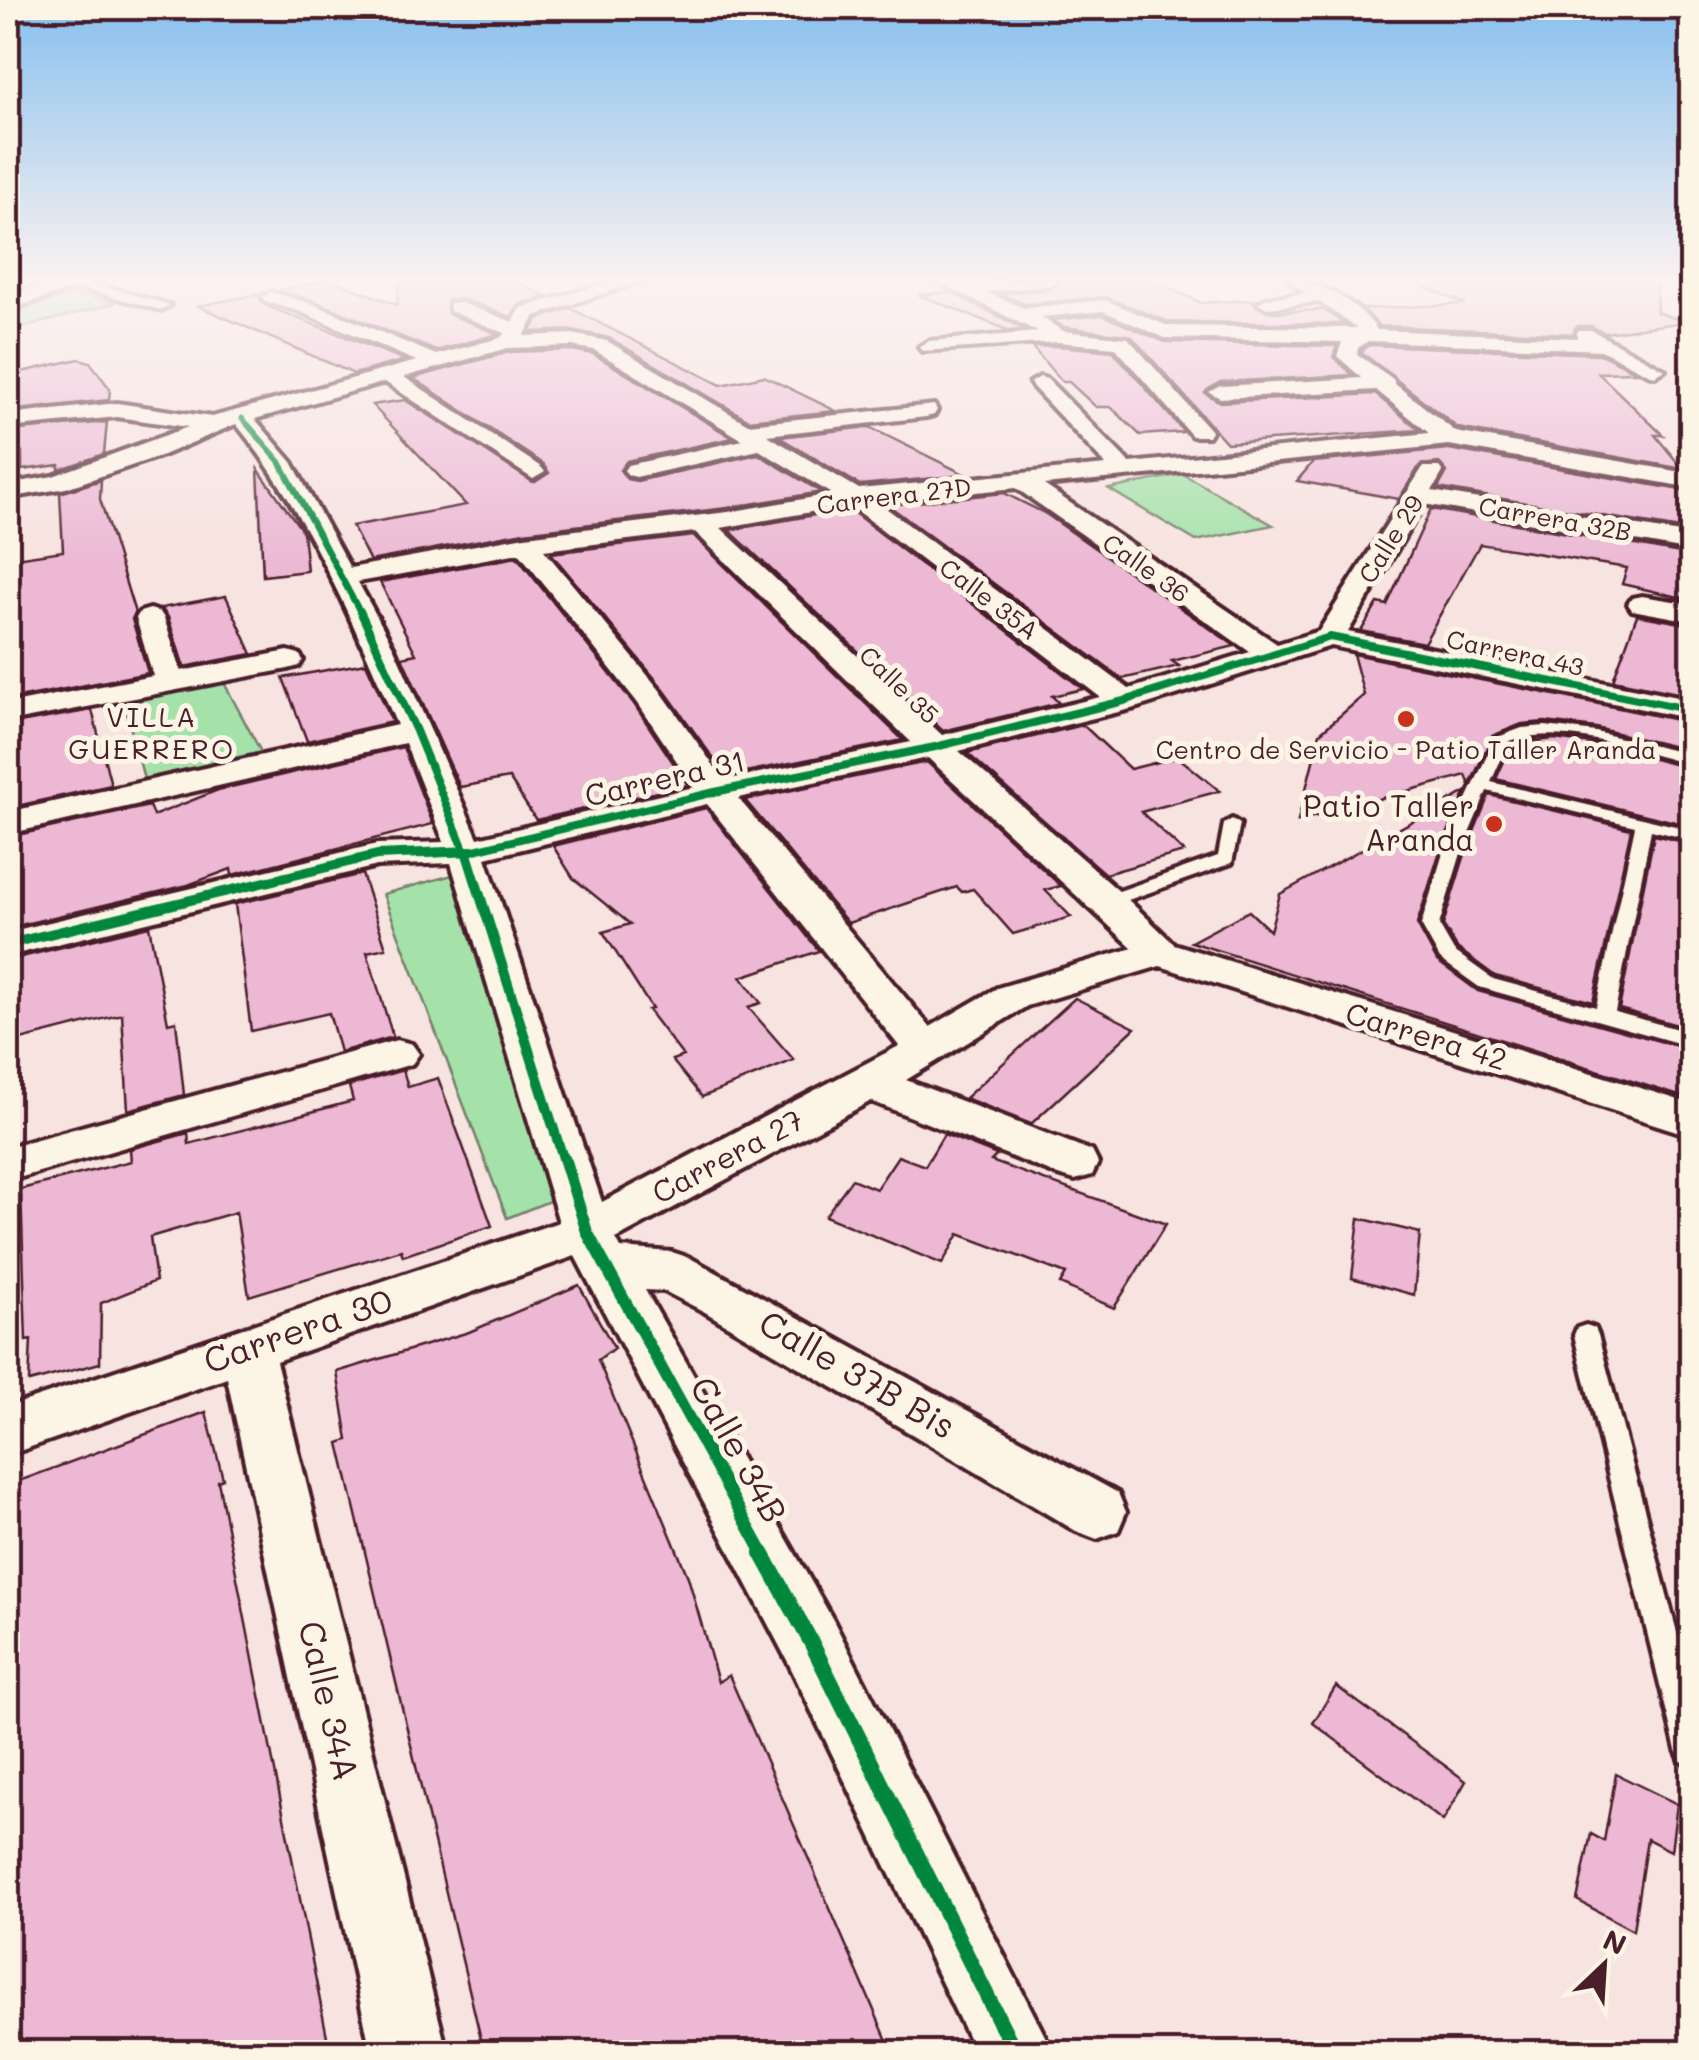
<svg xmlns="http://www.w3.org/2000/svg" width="1699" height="2060" font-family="Mali,sans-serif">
<rect width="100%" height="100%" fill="#f7e3e0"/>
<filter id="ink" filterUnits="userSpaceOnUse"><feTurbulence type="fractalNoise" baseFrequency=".01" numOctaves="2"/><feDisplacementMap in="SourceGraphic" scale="20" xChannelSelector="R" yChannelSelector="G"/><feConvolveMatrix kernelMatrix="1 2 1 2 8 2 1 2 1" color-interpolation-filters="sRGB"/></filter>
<g filter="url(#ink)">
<g fill="#a4e2aa" stroke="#77806a" stroke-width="2.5">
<path d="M76,294L116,303L21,328L8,325V313Z"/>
<path d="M1183,474L1273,525L1196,541L1109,489Z"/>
<path d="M223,681L261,752L144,779L124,703Z"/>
<path d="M456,874L552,1200L507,1218L383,894Z"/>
</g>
<g fill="#ecb8d4" stroke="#4a1f2b" stroke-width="2.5">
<path d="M332,280L397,305L400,280H514L547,297L520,304L511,317L463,299L447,300L449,314L498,334L436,351L314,301L278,290Z"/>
<path d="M1065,280H1152L1201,303L1253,300L1256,306L1272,312L1324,310L1345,324L1169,322L1106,297L1025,304L1000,294L1050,289Z"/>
<path d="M1410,280H1656L1657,312L1685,322L1605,333L1591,326H1577L1573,334L1379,326L1363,309L1465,304Z"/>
<path d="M950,292L1024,329L1010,331L919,295Z"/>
<path d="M260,294L264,305L405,360L354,374L198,306Z"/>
<path d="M570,308L721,385L764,376L836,411L749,420L609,338L572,330L530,332L538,319Z"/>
<path d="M1102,315L1165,342L1337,346L1333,357L1353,375L1220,382L1205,393L1220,402L1375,394L1420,430L1227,443L1131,336L1064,327L1052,320Z"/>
<path d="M1369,345L1600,354L1637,372L1598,373L1663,435H1655L1683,469L1458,428L1361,352Z"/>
<path d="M1058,346L1113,351L1184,432L1140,435L1111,407H1096L1069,382H1062L1032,347Z"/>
<path d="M572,350L593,354L733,438L627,461L620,470L627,479L637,481L758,454L821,492L727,508L524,532L370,561L352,526L466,505L372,405L405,400L535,482L549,473L543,464L413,378L509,352Z"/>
<path d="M79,359L90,362L110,389L109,400L8,411V375Z"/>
<path d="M107,422L104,454L59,470V465L22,470V452L8,454V431Z"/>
<path d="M869,427L966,475L860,485L779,437Z"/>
<path d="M1449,449L1692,492V531L1438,488L1447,472L1439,463L1420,465L1399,499L1297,481L1313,462Z"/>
<path d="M258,469L303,532L307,571L263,576Z"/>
<path d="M101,480L100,499L135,613L132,619L148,673L8,700V559L63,551L60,493Z"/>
<path d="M1004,493L1046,514L1235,646L1172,661L1179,666L1122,679L888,505Z"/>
<path d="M849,509L1083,689L1052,696L1059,703L943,731L729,530Z"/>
<path d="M1431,509L1692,555V600L1622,584L1627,568L1480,544L1424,643L1361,631L1378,603L1387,605Z"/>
<path d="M694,536L903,740L726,776L662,687L551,553Z"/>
<path d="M517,557L634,704L688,785L536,820L509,778L460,787L402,657L416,654L380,582Z"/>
<path d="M226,596L252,654L184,667L168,617L161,608Z"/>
<path d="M1637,615L1692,625V696L1613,680Z"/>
<path d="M1353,654L1692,723V751L1596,728L1545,722L1522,724L1492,736L1470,785L1466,775L1298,821L1320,733L1364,695Z"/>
<path d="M366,663L392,722L307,741L283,678Z"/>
<path d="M92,710L111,785L8,808V725Z"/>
<path d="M1083,725L1130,769L1178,757L1220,791L1141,812L1184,852L1105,874L967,753Z"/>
<path d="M1554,739L1600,745L1692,769V826L1496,779L1512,744Z"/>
<path d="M403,747L433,824L232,875L231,869L188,885L8,928V837L149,806L153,816L218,790Z"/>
<path d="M927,762L1061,886L1045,890L1071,917L1013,934L973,889L962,892L957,887L848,923L745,800Z"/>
<path d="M1466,792L1441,848L1417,924L1437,961L1478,991L1692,1050V1100L1191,942L1249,911L1270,931L1280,894Z"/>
<path d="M1489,795L1631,829L1593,1002L1495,976L1457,948L1443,925L1466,851Z"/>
<path d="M706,808L819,951L741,977L761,1003L748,1007L794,1060L702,1097L672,1060L683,1056L648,1010L652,1009L603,932L630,924L573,878L553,846Z"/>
<path d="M1654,835L1692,844V1029L1619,1009Z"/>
<path d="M362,874L386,948L367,952L393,1037L340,1052L329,1013L251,1031L235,904Z"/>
<path d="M149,926L168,1023L176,1021L184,1095L128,1110L122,1014L17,1041L9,960Z"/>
<path d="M1075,998L1135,1028L1031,1124L965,1098Z"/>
<path d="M403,1070L408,1087L438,1078L492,1226L403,1256L401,1250L249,1296L236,1212L150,1237L156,1281L101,1303L100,1363L29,1382L31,1340L26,1341L21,1189L131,1161L130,1149L188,1133L189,1144L353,1101L349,1086Z"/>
<path d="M944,1134L997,1155L991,1161L1166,1224L1114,1308L1060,1284L1066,1274L959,1234L942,1264L825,1216L852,1179L876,1189L898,1156L925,1166Z"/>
<path d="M1359,1218L1420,1233L1414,1295L1352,1278Z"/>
<path d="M579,1285L614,1348L598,1360L688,1577L718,1682L729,1675L892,2052H484L339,1443L348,1440L337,1372L469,1332Z"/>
<path d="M206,1412L223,1479L218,1481L330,2052H8V1485Z"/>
<path d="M1336,1686L1466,1781L1443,1821L1313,1723Z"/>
<path d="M1616,1774L1677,1804L1671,1851L1647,1839L1633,1930L1577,1900L1591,1834L1604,1841Z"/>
</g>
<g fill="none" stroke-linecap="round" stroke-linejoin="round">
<defs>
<g id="service">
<path d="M1545,726L1596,732L1692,755V765C1635,751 1568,723 1509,741L1491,782L1692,830V840L1651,830L1615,1012L1692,1033V1047L1479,987L1440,959L1421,925L1444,850L1495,738L1522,728ZM1487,791L1635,826L1596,1007L1493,979L1454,951L1439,925L1462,850Z"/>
<path d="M1232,819L1240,824L1232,863L1114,905L1108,906L1099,901L1102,897L1218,856L1224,824Z"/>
<path d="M1586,1325L1595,1328L1598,1335L1692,1689V1765L1681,1761L1676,1750L1574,1335L1577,1328Z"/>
</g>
<g id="minor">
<path d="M51,280H82L170,305L161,310Z"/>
<path d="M617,280H645L535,316L524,336L572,334L607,341L748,424L934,405L937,410L934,415L926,417L767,435L859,489L1106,465L1033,387L1030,383L1040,377L1047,379L1130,463L1429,433L1376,390L1220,398L1209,392L1220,386L1362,378L1337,356L1342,342L1165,338L1103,311L1041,317L1063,331L1128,338L1211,431L1208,436H1192L1115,347L1058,342L922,351L919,347L929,341L1038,332L935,280L966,283L1059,280L1050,285L985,292L1024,308L1105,300L1168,326L1357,328L1319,302L1267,308L1258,303L1267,298L1306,293L1289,280C1318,280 1362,305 1377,330L1577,338V330H1591L1665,370L1655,376L1648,374L1601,350L1368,341L1358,348L1357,354L1393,379L1395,384L1456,432L1692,474V488L1449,445L1044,485L1277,644L1319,631L1423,467H1439L1443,472L1432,491L1692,535V551L1424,504L1348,632L1692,700V719L1331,646L1135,708L959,751L1121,893L1174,944L1692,1104V1136L1160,966L1027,1006L906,1080L1092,1151L1098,1163L1092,1175L1075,1180L1058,1175L871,1101L616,1239L621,1248L672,1252L690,1258L1118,1493L1126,1512L1118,1531L1097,1539L1076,1531L705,1312L664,1291L645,1290L833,1620L1053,2052H975L789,1664L575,1256L276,1361L447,2052H371L227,1378L8,1455V1407L559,1222L451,863L377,866L8,956V932L377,844L444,842L405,743L8,834V812L397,725C356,629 303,504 236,424L163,455L66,488L8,498V484L53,476L188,427L117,417L8,428V415L117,403L212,417L416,361L301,312L265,301L262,297L271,292L313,304L436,355L500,338L505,333L450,311V303H462L513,322L521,308ZM572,346L594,350L743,440L628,465L624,470L628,475L636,477L759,450L832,494L728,512L525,536L350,568L292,462L255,419L385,382L533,479L545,472L541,467L404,377L508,348ZM1016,488L1250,652L1129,689L878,502ZM850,505L1100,697L942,735L721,528ZM695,532L911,742L724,780L659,689L544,550ZM519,553L637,702L694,787L478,838L394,648L358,582ZM928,758L1133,948L997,988L930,1027L738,798ZM707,804L899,1046L602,1202L486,858Z"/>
<path d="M1642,596L1692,604V621L1632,610L1628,604L1632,598Z"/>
<path d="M150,609L160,612L164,618L181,671L288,651L299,654L303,660L299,666L288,669L8,722V704L153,676L136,618L140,612Z"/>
<path d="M397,1040L412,1044L419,1054L412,1064L8,1181V1147Z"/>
</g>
<path id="tertiary" d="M54,280H87L84,285L8,310V296Z"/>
</defs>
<use href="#service" stroke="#4a1f2b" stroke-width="8"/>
<use href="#minor" stroke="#4a1f2b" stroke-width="8"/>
<use href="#tertiary" stroke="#4a1f2b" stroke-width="8"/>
<use href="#service" fill="#fcf5e5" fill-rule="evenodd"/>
<use href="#minor" fill="#fcf5e5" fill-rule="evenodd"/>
<use href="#tertiary" fill="#fcf5e5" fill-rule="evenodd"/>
<defs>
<path id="cycleway-far5" d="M242,418L250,427"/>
<path id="cycleway-far4" d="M248,425L280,462L361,614"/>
<g id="cycleway-far3">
<path d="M360,611L416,731L466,854"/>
<path d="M420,854L466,852L715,792L935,747L1124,701L1330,637L1692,710"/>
</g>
<g id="cycleway-far2">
<path d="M466,851L564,1161"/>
<path d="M8,944L377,855L470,851"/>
</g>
<path id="cycleway-far1" d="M564,1158L587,1232L764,1555"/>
<path id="cycleway" d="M762,1553L811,1642L1015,2052"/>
</defs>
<use href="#cycleway-far5" stroke="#fcf5e5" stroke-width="8"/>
<use href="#cycleway-far4" stroke="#fcf5e5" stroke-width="10"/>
<use href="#cycleway-far3" stroke="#fcf5e5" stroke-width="12"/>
<use href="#cycleway-far2" stroke="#fcf5e5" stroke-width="16"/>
<use href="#cycleway-far1" stroke="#fcf5e5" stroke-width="19"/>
<use href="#cycleway" stroke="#fcf5e5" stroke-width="22"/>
<use href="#cycleway-far5" stroke="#00873e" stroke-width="5"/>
<use href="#cycleway-far4" stroke="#00873e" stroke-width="6"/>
<use href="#cycleway-far3" stroke="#00873e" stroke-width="8"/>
<use href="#cycleway-far2" stroke="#00873e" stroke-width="10"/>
<use href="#cycleway-far1" stroke="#00873e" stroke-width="12"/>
<use href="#cycleway" stroke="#00873e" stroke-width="16"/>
</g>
</g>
<linearGradient id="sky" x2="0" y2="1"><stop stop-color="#87c0ee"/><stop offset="0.49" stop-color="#fbf2f1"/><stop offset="1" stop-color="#fbf2f1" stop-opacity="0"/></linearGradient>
<rect width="1699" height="569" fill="url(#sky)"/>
<g fill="#c8321e" stroke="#fcf5e5" stroke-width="4">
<circle cx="1406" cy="719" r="10"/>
<circle cx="1494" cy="824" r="10"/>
</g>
<g text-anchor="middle" stroke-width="10" stroke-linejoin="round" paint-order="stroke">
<g font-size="25" fill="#4a1f2b" stroke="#fcf5e5">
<text transform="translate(894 496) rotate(-7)" y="9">Carrera 27D</text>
<text transform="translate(1555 519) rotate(10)" y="9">Carrera 32B</text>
<text transform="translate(1391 539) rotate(-58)" y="9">Calle 29</text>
<text transform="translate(1146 568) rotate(35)" y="9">Calle 36</text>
<text transform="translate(989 599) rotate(37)" y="9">Calle 35A</text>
<text transform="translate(1515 653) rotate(12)" y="9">Carrera 43</text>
<text transform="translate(899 685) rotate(44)" y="9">Calle 35</text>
</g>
<g font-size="25" fill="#4a1f2b" stroke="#fcf5e5">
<text x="1406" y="759">Centro de Servicio - Patio Taller Aranda</text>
</g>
<g font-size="28" letter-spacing="2.5" fill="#4a1f2b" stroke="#fcf5e5">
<text x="152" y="727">VILLA<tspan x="152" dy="32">GUERRERO</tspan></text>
</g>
<g font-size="30" fill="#4a1f2b" stroke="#fcf5e5">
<text transform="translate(665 779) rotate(-13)" y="10">Carrera 31</text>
<text transform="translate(1426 1037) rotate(17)" y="10">Carrera 42</text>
<text transform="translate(728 1157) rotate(-28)" y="10">Carrera 27</text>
</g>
<g font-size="30" fill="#4a1f2b" stroke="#fcf5e5" text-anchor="end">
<text x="1474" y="817">Patio Taller<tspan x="1474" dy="34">Aranda</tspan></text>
</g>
<g font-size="35" fill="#4a1f2b" stroke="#fcf5e5">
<text transform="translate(298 1331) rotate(-19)" y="12">Carrera 30</text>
<text transform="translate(857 1375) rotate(30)" y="12">Calle 37B Bis</text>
<text transform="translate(738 1450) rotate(61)" y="12">Calle 34B</text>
<text transform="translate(328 1701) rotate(77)" y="12">Calle 34A</text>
</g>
</g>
<rect width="1699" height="2060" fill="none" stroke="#fcf5e5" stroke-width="40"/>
<rect x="20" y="20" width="1659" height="2020" fill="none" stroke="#4a1f2b" stroke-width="4" filter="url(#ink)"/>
<g transform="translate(1604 1965) rotate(25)" stroke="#fcf5e5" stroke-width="8" paint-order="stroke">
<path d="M0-8L18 38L0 25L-18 38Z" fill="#4a1f2b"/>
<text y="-15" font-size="28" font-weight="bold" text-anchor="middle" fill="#4a1f2b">N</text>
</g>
</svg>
